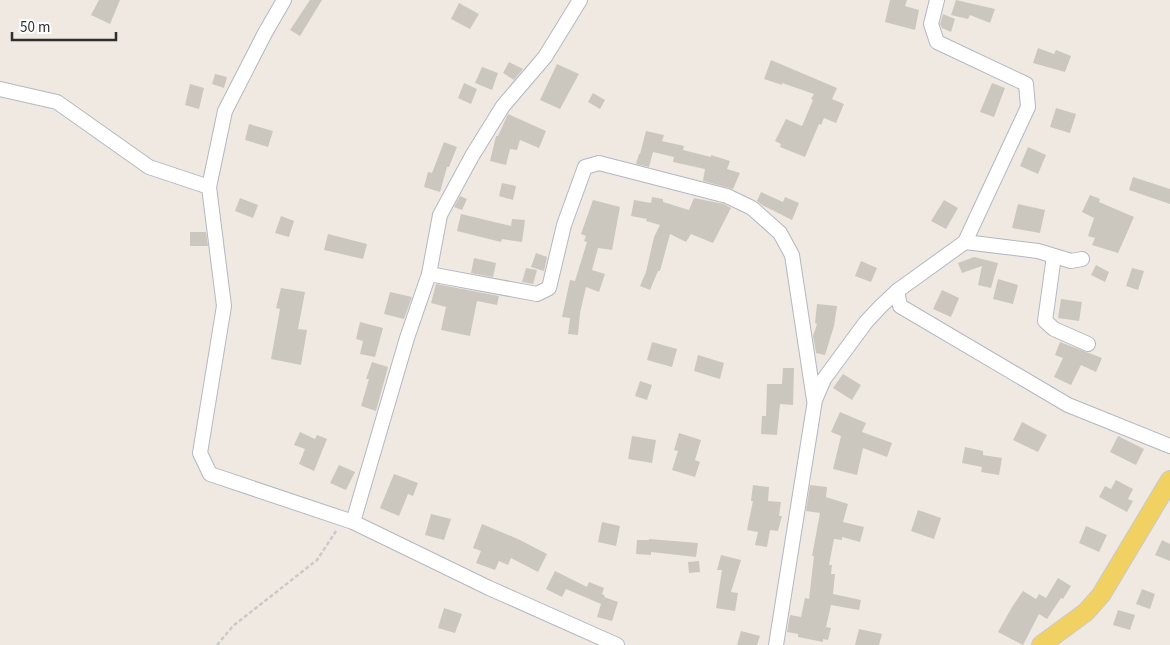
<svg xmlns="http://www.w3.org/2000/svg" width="1170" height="645" font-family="'Source Sans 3',sans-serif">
<rect width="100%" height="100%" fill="#efe9e1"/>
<g fill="#cbc7bf">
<path d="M99,0H120L110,24L91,15Z"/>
<path d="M310,0H322L300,36L290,30Z"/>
<path d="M890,0H907L905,6L919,10L915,30L885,22Z"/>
<path d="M956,0L995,9L990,23L970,15L968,19L951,15Z"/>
<path d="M459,3L479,14L470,29L451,19Z"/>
<path d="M943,14L955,19L951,32L942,28L940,24Z"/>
<path d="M1038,48L1054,54L1056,50L1071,56L1065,72L1033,63Z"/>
<path d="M771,60L837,88L832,99L844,104L836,123L824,118L821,125L819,124L805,157L780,147L781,144L775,141L786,119L802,126L813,100L811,99L814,94L782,83V85L764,79Z"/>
<path d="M509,62L523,69L514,80L503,73Z"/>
<path d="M557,64L579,74L560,109L540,100Z"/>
<path d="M482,67L498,73L492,90L475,83Z"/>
<path d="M215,74L227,77L224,88L212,84Z"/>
<path d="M464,83L477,89L471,104L458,98Z"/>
<path d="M992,83L1005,88L994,117L980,112Z"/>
<path d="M190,84L204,88L199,109L185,105Z"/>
<path d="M593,93L605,100L600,109L588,102Z"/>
<path d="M1056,108L1076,114L1070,133L1050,127Z"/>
<path d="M508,114L546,131L539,148L520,140L517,150L510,149L506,165L490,161L496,136H498Z"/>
<path d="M249,124L273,131L268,147L245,140Z"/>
<path d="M646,131L664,135L662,141L684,146L683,150L711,157V155L730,161L727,169L740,173L733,189L703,181L705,169L673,162L674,157L653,152L649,167L636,164L639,154H640Z"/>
<path d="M444,142L457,147L449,167H447L440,192L424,187L428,172L432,173Z"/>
<path d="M1028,147L1046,155L1038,174L1020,166Z"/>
<path d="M1133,177L1170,189V204L1129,190Z"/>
<path d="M502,183L516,186L513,200L499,196Z"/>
<path d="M761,192L783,202L785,197L799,203L792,220L762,205L757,201Z"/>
<path d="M1090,195L1100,199L1099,202L1134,217L1118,253L1092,245L1095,238L1088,236L1094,218L1082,212Z"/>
<path d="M460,196L467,199L462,210L454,207Z"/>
<path d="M652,197L663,199V202L689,210L694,198L724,204L731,208L713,243L691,234L686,242L670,234L660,271H658L650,290L640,286L646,272L654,237L660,225L646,221L647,219L631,216L634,200L651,203Z"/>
<path d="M240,198L258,205L253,218L235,211Z"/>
<path d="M593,200L620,207L612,250L598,248L592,270L605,274L599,292L586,287L580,313L578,335L568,334L570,318L562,317L570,280L575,281L587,242L584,241L586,236L581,234Z"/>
<path d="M944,200L958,208L946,229L931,221Z"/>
<path d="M1018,204L1045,210L1040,233L1012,228Z"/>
<path d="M461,214L511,226L512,219L525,220L522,242L502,239L501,242L457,231Z"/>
<path d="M281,216L294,221L289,237L275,233Z"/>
<path d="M190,232H206L208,246H190Z"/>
<path d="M328,234L367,244L363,259L324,250Z"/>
<path d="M536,253L547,257L544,271L531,267Z"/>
<path d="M974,257L998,263L991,288L978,285L982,266L962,273L958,263Z"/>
<path d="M474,258L496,263L493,277L471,273Z"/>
<path d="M861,261L877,268L871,282L855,276Z"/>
<path d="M1096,265L1109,272L1105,282L1091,275Z"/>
<path d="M526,268L537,270L533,284L522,282Z"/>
<path d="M1132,268L1144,271L1138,290L1126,286Z"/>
<path d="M998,279L1018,285L1013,304L993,299Z"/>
<path d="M436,284L499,296L497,305L477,301L470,336L441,330L446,307L431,303Z"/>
<path d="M281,288L305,292L298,329L307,330L301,365L271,359L280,309L276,308Z"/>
<path d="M942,290L959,298L951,317L933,309Z"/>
<path d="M390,292L412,297L404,319L384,314Z"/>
<path d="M1061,299L1082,302L1079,321L1058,318Z"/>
<path d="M817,304L837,306L834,326L825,355L816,353L813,336L817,324L815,323Z"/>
<path d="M360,322L383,328L375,357L360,354L363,341L356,339Z"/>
<path d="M652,342L677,349L672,367L647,360Z"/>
<path d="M1060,342L1102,358L1096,372L1081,365L1071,385L1054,377L1063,358L1055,355Z"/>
<path d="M698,355L724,363L720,379L694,371Z"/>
<path d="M372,362L388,367L376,411L361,406L369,379H366Z"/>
<path d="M783,368H794L793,405L780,404L777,435L761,434L762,416H766L767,384H782Z"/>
<path d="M843,374L861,385L852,400L833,388Z"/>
<path d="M640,381L652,385L647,400L635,396Z"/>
<path d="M840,412L866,423L862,432L892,443L887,457L863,448L857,475L833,469L841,436L831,432Z"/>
<path d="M1022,422L1047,435L1038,452L1013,440Z"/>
<path d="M300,432L315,439L317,435L327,439L314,471L299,464L305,449L294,445Z"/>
<path d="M679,433L701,440L695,460L700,462L695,477L672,470L678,451L674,450Z"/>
<path d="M632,436L656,440L652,463L628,459Z"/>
<path d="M1118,436L1144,449L1136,465L1110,452Z"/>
<path d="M965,447L983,451V455L1002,458L999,475L981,472L982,467L962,463Z"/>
<path d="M339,465L355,472L346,490L330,483Z"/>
<path d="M394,474L418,483L413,496L408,494L399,516L380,508Z"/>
<path d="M1116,480L1133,489L1128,499L1133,501L1127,512L1099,497L1105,486L1111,489Z"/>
<path d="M753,485L769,487L768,501L781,502L779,516H782L778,531L770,530L767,547L755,545L758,532L747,530L753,501H751Z"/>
<path d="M810,485L827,487L826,497L848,504L843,522L864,527L860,542L842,537V540L834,539L829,565H832L831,574H835L833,594L861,600L859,610L831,605L826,627L831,628L828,640L823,639V642L798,637V634L787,632L790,615L801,617L805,598L809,599L814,556H812L820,513L806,511Z"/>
<path d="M918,510L941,518L934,539L911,531Z"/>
<path d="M431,514L451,519L444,540L425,535Z"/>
<path d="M602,522L620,526L616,546L598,542Z"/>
<path d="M482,524L518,539L547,554L538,572L511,558L508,565L499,561L495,570L476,563L481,551L473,548Z"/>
<path d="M1086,526L1107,535L1099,552L1079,543Z"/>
<path d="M649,539L698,543L696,557L651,552V555L636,554L637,540H649Z"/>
<path d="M1162,540L1170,544V561L1155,555Z"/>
<path d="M721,555L741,560L731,592L738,593L735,611L716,608L722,570H717Z"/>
<path d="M699,561L700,572L689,573L688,562Z"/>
<path d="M555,571L587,587L589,582L604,588L602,594L605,596L604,597L618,602L612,621L597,617L601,604L566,589L562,597L546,589Z"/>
<path d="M1058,578L1071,586L1063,599L1061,598L1047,619L1039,614L1023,645L998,632L1012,607L1023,591L1036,599L1039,594L1046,598Z"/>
<path d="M1142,589L1155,594L1150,609L1136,604Z"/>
<path d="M444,608L462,614L455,633L438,628Z"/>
<path d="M1118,610L1135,615L1130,630L1113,625Z"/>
<path d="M859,629L882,634L879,645H855Z"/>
<path d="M741,631L760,636L757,645H737Z"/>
</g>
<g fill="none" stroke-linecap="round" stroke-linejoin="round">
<defs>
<g id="minor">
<path d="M0,89L57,102L149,167L209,187L224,306L200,453L210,474L353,522L489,588L617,645"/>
<path d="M209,187L225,111L265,33L284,0"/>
<path d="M965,242L1038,251L1071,261L1082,259"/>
<path d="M1054,256L1045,321L1054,329L1088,344"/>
<path d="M429,274L537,294L549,288L564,225L585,167L599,163L727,196L752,208L780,233L792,255L814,400"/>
<path d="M897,291L900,306L1068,405L1170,446"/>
<path d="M353,522L407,338L429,274L440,215L472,156L503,106L545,57L580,0"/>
<path d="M776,645L815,400L824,379L866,322L881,306L897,291L965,242L1028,107L1026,84L937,42L931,24L937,0"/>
</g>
<path id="major" d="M1041,645L1086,612L1101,595L1170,480"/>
</defs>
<use href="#minor" stroke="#b4b7c1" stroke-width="16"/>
<use href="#major" stroke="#c9c9c9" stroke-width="20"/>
<path stroke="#c9c9c9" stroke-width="2.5" stroke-dasharray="4 2.5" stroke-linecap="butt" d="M217,645L233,626L317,560L336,531"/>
<use href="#minor" stroke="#fff" stroke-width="14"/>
<use href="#major" stroke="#f2d163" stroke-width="18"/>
</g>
<path d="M12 32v8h104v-8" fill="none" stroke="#2e2e2e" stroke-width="2.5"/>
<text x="20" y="32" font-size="15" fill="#2e2e2e" stroke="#ffffff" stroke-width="4" paint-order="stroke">50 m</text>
</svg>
